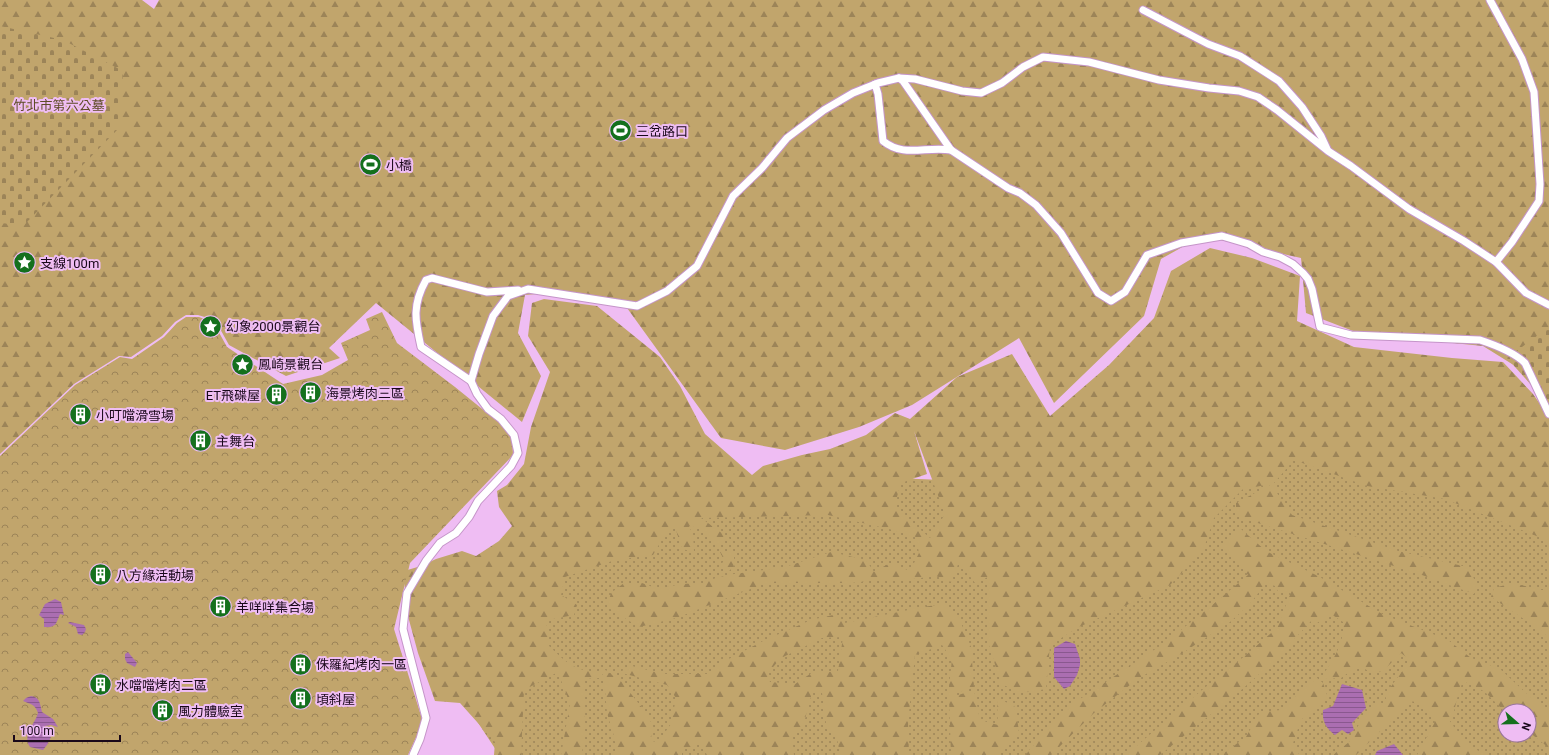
<svg xmlns="http://www.w3.org/2000/svg" width="1549" height="755" font-family="Roboto,'Noto Sans TC',sans-serif">
<defs>
<pattern id="grass-dots" width="8" height="8" patternUnits="userSpaceOnUse"><rect width="8" height="8" fill="#c1a56c"/><path d="M2 2h.1M6 6h.1" fill="none" stroke="#9c8458" stroke-width="1.8" stroke-linecap="round"/></pattern>
<pattern id="forest-firs" width="22" height="20" patternUnits="userSpaceOnUse"><rect width="22" height="20" fill="#c1a56c"/><path d="M5 1l3.5 6h-7zM16 11l3.5 6h-7z" fill="#9c8458"/></pattern>
<pattern id="cemetery-stones" width="16" height="16" patternUnits="userSpaceOnUse"><rect width="16" height="16" fill="#c1a56c"/><path d="M2 7V4a2 2 0 0 1 4 0v3zM10 15v-3a2 2 0 0 1 4 0v3z" fill="#9c8458"/></pattern>
<pattern id="park-crowns" width="20" height="18" patternUnits="userSpaceOnUse"><rect width="20" height="18" fill="#c1a56c"/><path d="M2 6a3 3 0 1 1 6 0M12 15a3 3 0 1 1 6 0" fill="none" stroke="#9c8458"/></pattern>
<pattern id="water-rules" width="6" height="5" patternUnits="userSpaceOnUse"><rect width="6" height="5" fill="#ab6eb1"/><path d="M0 2.5h6" fill="none" stroke="#8a588f"/></pattern>
</defs>
<rect width="100%" height="100%" fill="#efbdf3"/>
<path fill="url(#grass-dots)" fill-rule="evenodd" d="M1239,448L1549,488V755H495L496,750L465,703L567,565L711,489L869,477L943,480ZM1505,711H1529V735H1505Z"/>
<g fill="url(#forest-firs)" fill-rule="evenodd">
<path d="M0,0H142L154,9L159,0H1549V387L1483,346L1361,334L1306,313L1301,258L1202,236L1161,259L1144,316L1054,403L1019,338L912,405L859,427L785,450L721,438L622,301L560,292L525,295L518,333L541,376L522,422L376,303L329,348L340,358L286,376L229,345L219,327L211,319L198,315H186L175,322L162,336L131,357L119,356L74,384L0,454Z"/>
<path d="M1210,248L1252,258L1300,276L1297,321L1354,347L1452,358L1503,362L1533,394L1549,417V541L1445,499L1367,486L1294,460L1274,483L1277,493L1292,515L1398,551L1467,567C1474,576 1477,583 1474,594L1422,575L1236,516V503L1272,484L1243,489L1214,518L1203,551L1170,585L1079,627L1050,645L1046,689L1022,693L1001,684L989,645L988,577L975,583L959,562L951,582L936,576L913,579L868,581L851,583H766L676,618L639,627L607,607L611,593L624,583H642L658,589L681,584L703,583L716,578L734,574L785,567L831,552L866,560L874,572L890,563L910,571L919,553L916,537L889,529L828,515L701,518L730,539L716,544L699,528L689,526L693,535L694,552L682,549L675,527L664,536L653,555L615,560L565,577L561,595L577,605L574,615L553,619L546,623L549,633L547,644C567,663 577,675 607,670L599,678L585,679L583,697L585,719L582,755H561L570,704L558,672L524,690L521,755H494L495,742L460,703L435,701L418,653L406,609L404,571L421,566L436,559L462,551L476,556L499,541L512,526L499,507L497,491L507,485L524,464L531,427L550,372L528,336L532,303L544,299L597,306L660,357L680,386L705,434L752,475L763,466L802,455L830,449L866,435L895,413L910,419L957,377L1012,354L1050,416L1109,365L1154,318L1171,271ZM914,431L945,514L930,538L894,507L901,483L927,474Z"/>
<path d="M1241,529L1266,551L1318,576L1384,615L1448,640L1471,658L1500,669L1549,714V748L1529,732V711H1505V712L1485,692L1468,682L1460,686L1452,720H1449L1469,746L1487,755H1417L1435,722L1422,705L1410,702L1356,755H1333L1349,742L1362,719L1375,705L1387,702L1385,695L1410,660L1401,653L1383,671L1373,674L1365,669L1356,667L1341,678L1325,679L1323,675C1334,658 1345,643 1343,622L1331,614L1317,623L1312,620L1274,661L1240,691L1160,755H1126L1202,690L1246,655L1277,628L1291,592L1279,593L1275,586L1266,583L1249,605L1230,622L1181,654L1139,678L1094,713L1051,755H1026L1029,750L1071,705L1166,642L1211,606L1248,575L1235,557L1223,547L1228,540Z"/>
<path d="M733,550L735,565L729,571L720,567L724,560L720,552Z"/>
<path d="M1513,583L1541,590H1549V639L1543,632L1491,597L1494,588Z"/>
<path d="M943,604L958,616L971,647L974,687L948,696L952,659L942,645L915,655L908,722L909,755H840L836,732L827,730L822,693H812L803,726L792,736L794,755H707L701,744L682,749V755H617L614,736L607,713L604,678L608,672L621,681L646,713L652,724L651,741L658,742L671,724L676,698L667,685L622,673L623,669L632,666L663,674H709L725,661L763,641L811,620L833,615L838,616L845,623L923,607ZM843,637L838,671L830,672L816,670L795,684L770,682L767,674L781,658L822,638Z"/>
<path d="M1317,678L1323,683L1328,698L1315,708L1301,720L1292,746L1300,755H1221L1246,737L1260,712L1282,710L1298,694Z"/>
<path d="M974,690L980,720L998,725L997,699L1014,705L1019,730L999,755H951L949,698Z"/>
</g>
<g fill="url(#cemetery-stones)">
<path d="M0,26L63,40L123,71L119,128L24,225L0,223Z"/>
<path d="M1549,327V405L1507,358Z"/>
</g>
<path fill="url(#park-crowns)" d="M382,312L397,343L455,387L512,433L513,455L410,563L394,629L423,722L408,755H0V456L75,385L120,357L132,359L164,337L177,323L186,317H199L210,321L216,327L227,347L283,384L322,375L348,360L341,343L370,330L366,319Z"/>
<g fill="url(#water-rules)">
<path d="M55,599L61,602L64,615L60,614C56,624 56,628 44,627V619L39,615L45,604Z"/>
<path d="M70,622L84,625L86,629L85,632L82,635L78,634L76,627L68,623Z"/>
<path d="M1066,641L1075,644L1080,659V665L1077,675L1070,686L1064,689L1054,677V648Z"/>
<path d="M128,652L137,663L135,667L127,663L125,659V654Z"/>
<path d="M1342,684L1362,690L1366,708L1352,723L1354,730L1348,734L1342,730L1335,735C1326,728 1322,722 1323,710L1333,706Z"/>
<path d="M31,696C40,697 40,704 42,712L53,719L58,727L51,725L45,726L43,731L51,737L47,745L43,750L30,747C22,735 35,724 38,713C35,704 30,704 23,701L26,698Z"/>
<path d="M1394,744L1403,755H1375L1377,751Z"/>
</g>
<g fill="none" stroke-linecap="round" stroke-linejoin="round">
<defs>
<g id="street">
<path d="M1490,0L1522,59L1534,92L1540,184L1539,201L1512,242L1496,262"/>
<path d="M1143,10L1208,44L1240,56L1279,81L1302,107L1321,136L1327,149"/>
<path d="M899,78L903,81L951,150L1008,188L1020,193L1036,205L1061,233L1098,293L1111,301L1125,292L1147,255L1181,243L1222,236L1249,244L1263,252L1280,257L1293,264L1303,273L1308,279L1312,289L1320,327L1351,335L1480,340C1495,345 1514,352 1525,363L1549,414"/>
<path d="M875,84L878,94L883,141C904,158 925,146 951,150"/>
<path d="M471,381L421,347C415,320 412,305 426,280L432,278L487,292L518,290"/>
<path d="M413,755L420,739L426,718L403,629L407,593L426,561L440,543L456,533L469,517L478,501L511,466L518,453L514,435L501,419L488,409L477,394L471,381L479,354L493,316L508,296L528,289L637,306L667,291L697,266L733,196L762,168L787,138L824,110L853,93L878,83L899,78L915,79L962,91L981,93L1002,83L1023,67L1043,57L1089,62L1159,80L1209,88L1239,91L1258,97L1277,110L1328,151L1351,166L1409,209L1464,241L1496,262L1526,293L1549,305"/>
</g>
</defs>
<use href="#street" stroke="#c595c9" stroke-width="9"/>
<use href="#street" stroke="#fff" stroke-width="7"/>
</g>
<defs>
<symbol id="stadium-disc" viewBox="-11 -11 22 22"><circle r="9.5" fill="#14701d" stroke="#efbdf3"/><path d="M0-5a6.5 5 0 1 0 0 10a6.5 5 0 1 0 0-10ZM-3.5-1.8h7v3.6h-7Z" fill="#fff"/></symbol>
<symbol id="sight-disc" viewBox="-11 -11 22 22"><circle r="9.5" fill="#14701d" stroke="#efbdf3"/><path d="M0-6L1.8-2.2L6-1.7L2.9 1.2L3.7 5.4L0 3.3L-3.7 5.4L-2.9 1.2L-6-1.7L-1.8-2.2Z" fill="#fff"/></symbol>
<symbol id="building-disc" viewBox="-11 -11 22 22"><circle r="9.5" fill="#14701d" stroke="#efbdf3"/><path d="M-4-6H4V6H1V3H-1V6H-4ZM-2.5-4.3h1.7v1.8h-1.7ZM.8-4.3h1.7v1.8H.8ZM-2.5-1h1.7V.8h-1.7ZM.8-1h1.7V.8H.8Z" fill="#fff"/></symbol>
</defs>
<g fill-rule="evenodd">
<use href="#stadium-disc" x="608" y="118" width="25" height="25"/>
<use href="#stadium-disc" x="358" y="152" width="25" height="25"/>
<use href="#sight-disc" x="12" y="250" width="25" height="25"/>
<use href="#sight-disc" x="198" y="314" width="25" height="25"/>
<use href="#sight-disc" x="230" y="352" width="25" height="25"/>
<use href="#building-disc" x="298" y="380" width="25" height="25"/>
<use href="#building-disc" x="264" y="382" width="25" height="25"/>
<use href="#building-disc" x="68" y="402" width="25" height="25"/>
<use href="#building-disc" x="188" y="428" width="25" height="25"/>
<use href="#building-disc" x="88" y="562" width="25" height="25"/>
<use href="#building-disc" x="208" y="594" width="25" height="25"/>
<use href="#building-disc" x="288" y="652" width="25" height="25"/>
<use href="#building-disc" x="88" y="672" width="25" height="25"/>
<use href="#building-disc" x="288" y="686" width="25" height="25"/>
<use href="#building-disc" x="150" y="698" width="25" height="25"/>
</g>
<g text-anchor="middle" stroke-width="4" stroke-linejoin="round" paint-order="stroke">
<g font-size="13" fill="#5e4c26" stroke="#efbdf3">
<text x="59" y="110">竹北市第六公墓</text>
</g>
<g font-size="13" fill="#19081a" stroke="#efbdf3" text-anchor="start">
<text x="636" y="136">三岔路口</text>
<text x="386" y="170">小橋</text>
<text x="40" y="268">支線100m</text>
<text x="226" y="331">幻象2000景觀台</text>
<text x="258" y="369">鳳崎景觀台</text>
<text x="326" y="398">海景烤肉三區</text>
<text x="260" y="400" text-anchor="end">ET飛碟屋</text>
<text x="96" y="420">小叮噹滑雪場</text>
<text x="216" y="446">主舞台</text>
<text x="116" y="580">八方緣活動場</text>
<text x="236" y="612">羊咩咩集合場</text>
<text x="316" y="669">侏羅紀烤肉一區</text>
<text x="116" y="690">水噹噹烤肉二區</text>
<text x="316" y="704">頃斜屋</text>
<text x="178" y="716">風力體驗室</text>
</g>
</g>
<g transform="translate(1517 723) rotate(110)"><circle r="19" fill="#efbdf3" stroke="#99759c"/>
<path d="M0-3L7 15L0 10L-7 15Z" fill="#14701d"/>
<text y="-6" font-size="11" font-weight="bold" text-anchor="middle" fill="#19081a">N</text>
</g>
<path d="M14 735v6h106v-6" fill="none" stroke="#19081a" stroke-width="2"/>
<text x="20" y="735" font-size="12" fill="#19081a" stroke="#efbdf3" stroke-width="3" paint-order="stroke">100 m</text>
</svg>
